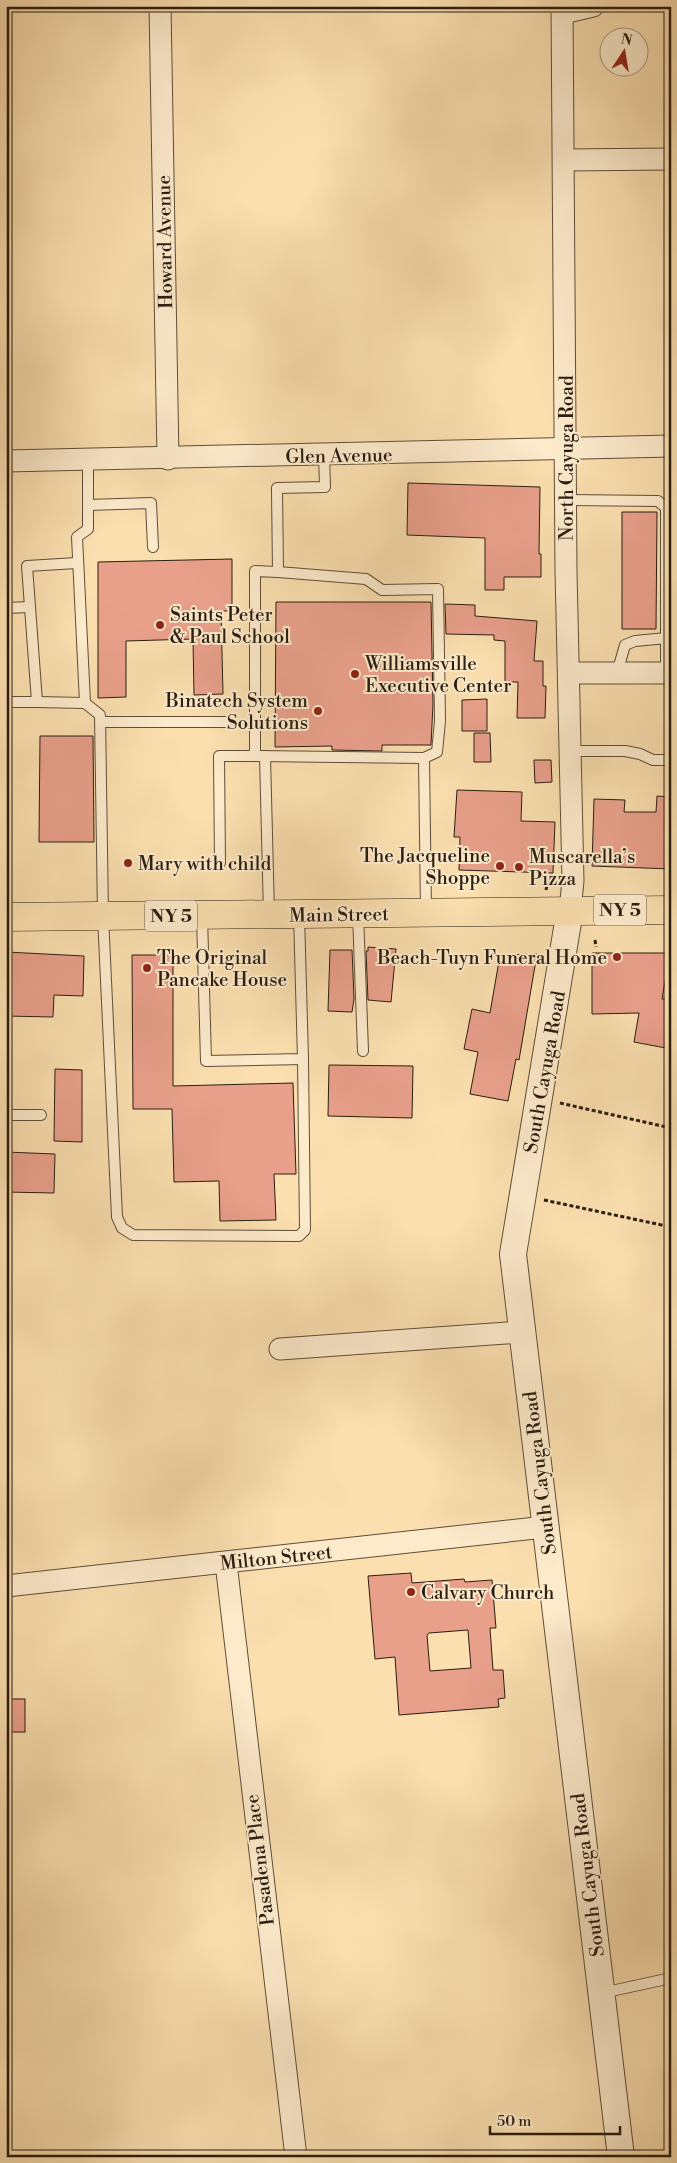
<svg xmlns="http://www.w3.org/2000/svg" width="677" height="2163" font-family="'Libre Bodoni',serif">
<rect width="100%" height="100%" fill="#fbdfaf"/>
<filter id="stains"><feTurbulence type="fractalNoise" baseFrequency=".004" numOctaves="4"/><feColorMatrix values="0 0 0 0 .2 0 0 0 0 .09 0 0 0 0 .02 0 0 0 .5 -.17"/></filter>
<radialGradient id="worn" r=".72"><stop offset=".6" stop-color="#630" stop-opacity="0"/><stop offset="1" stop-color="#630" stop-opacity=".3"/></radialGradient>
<g fill="#e9a08b" stroke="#2a1d10" fill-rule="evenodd">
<path d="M408,483L540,487L539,554H541V577H504V590H485V538L407,535Z"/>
<path d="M622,512H657L656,629H622Z"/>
<path d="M232,559V611H221L223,694L194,695L193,639L126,641V697L98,698V562Z"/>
<path d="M276,602H431L433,704L431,745H382V751L332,750V746L275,747Z"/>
<path d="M445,604L475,605V616L537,621L534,661H543V686H546L545,718H517L518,682H505V641L494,640V635L446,634Z"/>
<path d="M487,699V731H462V700Z"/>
<path d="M474,733H490L491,762H474Z"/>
<path d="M40,736H93L94,842H39Z"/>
<path d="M534,760H551L552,782L535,783Z"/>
<path d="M457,790L522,792L521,821L555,822L553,873L459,870L460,837H454Z"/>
<path d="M657,796L671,797V869L592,866L594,799L625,800L624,812H656Z"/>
<path d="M368,947L396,949L391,1002L368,1000L366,951H368Z"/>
<path d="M330,950H352L354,999L352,1012L328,1011Z"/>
<path d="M6,952L84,956L83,996L54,995L53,1017L6,1016Z"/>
<path d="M592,953H670L662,999H671V1049L634,1042L639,1013L592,1014Z"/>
<path d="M537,954L519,1060L516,1059L508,1101L470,1094L478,1052L464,1049L472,1009L490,1013L500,955Z"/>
<path d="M132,955H173V1086L293,1083L296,1174H274L276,1220L220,1221L219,1181L174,1182L172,1109H133Z"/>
<path d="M329,1065L413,1066L412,1118L328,1116Z"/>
<path d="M55,1069L82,1070V1142L54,1141Z"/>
<path d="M6,1152L55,1154L54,1193L6,1192Z"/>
<path d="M411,1573L412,1583L464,1579L465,1582L492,1580L496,1628H490L493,1670H503L505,1698L498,1699L499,1707L399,1715L395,1657L375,1659L368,1576ZM468,1630L471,1668L430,1671L427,1635L429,1633Z"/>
<rect x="6" y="1699" width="19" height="33"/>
</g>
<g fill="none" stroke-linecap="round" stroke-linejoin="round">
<defs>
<g id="service">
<path d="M88,460V529L77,537L85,703L100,715L103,916L117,1217L122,1228L133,1235L299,1236L305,1230L303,1059"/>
<path d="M566,500L658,501L666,508V673"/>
<path d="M88,505L151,503L153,547"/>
<path d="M6,608L30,607"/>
<path d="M617,673L625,645L635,641L667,638"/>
<path d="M6,702H37L27,566L77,563"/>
<path d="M37,702L85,703"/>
<path d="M101,722H226"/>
<path d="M570,751H625L640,754L653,760H671"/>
<path d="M255,756L424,758L437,752L440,721L438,589L382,590L366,579L278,572"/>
<path d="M265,756L269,914"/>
<path d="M424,758L426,911"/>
<path d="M220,863L219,756H255V571L278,572L277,488L325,487L324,455"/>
<path d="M358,914L363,1051"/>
<path d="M202,916L206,1061L303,1059L299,915"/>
<path d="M6,1115H41"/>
<path d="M602,1993L671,1978"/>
</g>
<g id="minor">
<path d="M160,6L168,459"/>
<path d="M562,6L566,571L573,881L570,910"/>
<path d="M563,13L593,6"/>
<path d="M564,160L671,159"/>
<path d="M6,461L671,446"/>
<path d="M569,673H671"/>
<path d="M280,1349L522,1332"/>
<path d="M226,1563L296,2157"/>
<path d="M6,1586L545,1527"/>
</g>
<path id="tertiary" d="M570,910L513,1254L621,2157"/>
<path id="primary" d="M6,917L671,910"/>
</defs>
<use href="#service" stroke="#5e4e38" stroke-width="12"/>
<use href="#minor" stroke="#5e4e38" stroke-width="23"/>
<use href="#tertiary" stroke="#5e4e38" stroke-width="28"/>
<use href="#primary" stroke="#2a1d10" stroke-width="29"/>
<g stroke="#2a1d10" stroke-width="3" stroke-dasharray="4 2.5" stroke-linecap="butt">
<path d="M546,890L548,879"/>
<path d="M595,940L596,947"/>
<path d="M560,1103L671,1128"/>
<path d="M544,1200L671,1227"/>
</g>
<use href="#service" stroke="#fceacb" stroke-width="10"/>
<use href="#minor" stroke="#fceacb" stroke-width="21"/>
<use href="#tertiary" stroke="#fceacb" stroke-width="26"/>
<use href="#primary" stroke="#fbdfaf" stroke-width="28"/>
</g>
<g fill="#8f2418" stroke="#fceacb" stroke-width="2">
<circle cx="160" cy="625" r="5"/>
<circle cx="355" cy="674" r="5"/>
<circle cx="318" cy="711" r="5"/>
<circle cx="128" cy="863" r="5"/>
<circle cx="500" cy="866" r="5"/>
<circle cx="519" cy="867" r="5"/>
<circle cx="617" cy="957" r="5"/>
<circle cx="147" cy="968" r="5"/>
<circle cx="411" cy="1592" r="5"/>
</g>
<g text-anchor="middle" stroke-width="4" stroke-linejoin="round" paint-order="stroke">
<g fill="#fceacb" stroke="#695a48" stroke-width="1">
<rect x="594" y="894.5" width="52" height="31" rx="4"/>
<rect x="145" y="900.5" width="52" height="31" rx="4"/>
</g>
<g font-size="18" font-weight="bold" fill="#2a1d10">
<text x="620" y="916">NY 5</text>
<text x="171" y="922">NY 5</text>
</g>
<g font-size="19" fill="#2a1d10" stroke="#fceacb">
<text transform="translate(164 242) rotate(-91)" y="7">Howard Avenue</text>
<text transform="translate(339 455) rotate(-1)" y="7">Glen Avenue</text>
<text transform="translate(566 458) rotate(-90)" y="7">North Cayuga Road</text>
<text transform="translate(339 914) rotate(-1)" y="7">Main Street</text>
<text transform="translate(544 1072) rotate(-80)" y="7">South Cayuga Road</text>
<text transform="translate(539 1473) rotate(-97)" y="7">South Cayuga Road</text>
<text transform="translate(276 1557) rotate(-6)" y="7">Milton Street</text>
<text transform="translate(259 1860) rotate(-97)" y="7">Pasadena Place</text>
<text transform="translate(587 1875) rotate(-97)" y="7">South Cayuga Road</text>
</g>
<g font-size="19" fill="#2a1d10" stroke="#fceacb" text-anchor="start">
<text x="170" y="621">Saints Peter<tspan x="170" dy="22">&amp; Paul School</tspan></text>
<text x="365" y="670">Williamsville<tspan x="365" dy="22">Executive Center</tspan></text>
<text x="308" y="707" text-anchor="end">Binatech System<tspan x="308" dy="22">Solutions</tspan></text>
<text x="490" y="862" text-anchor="end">The Jacqueline<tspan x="490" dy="22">Shoppe</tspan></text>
<text x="529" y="863">Muscarella’s<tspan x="529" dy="22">Pizza</tspan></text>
<text x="138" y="870">Mary with child</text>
<text x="157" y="964">The Original<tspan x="157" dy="22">Pancake House</tspan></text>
<text x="607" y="964" text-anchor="end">Beach-Tuyn Funeral Home</text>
<text x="421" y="1599">Calvary Church</text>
</g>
</g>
<rect width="677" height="2163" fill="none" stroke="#fbdfaf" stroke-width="25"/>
<rect x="8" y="8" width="662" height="2148" fill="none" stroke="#2a1d10" stroke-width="2.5"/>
<rect x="12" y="12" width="652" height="2138" fill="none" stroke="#2a1d10"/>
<g transform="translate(624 52) rotate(12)"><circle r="24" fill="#fceacb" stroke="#a89880"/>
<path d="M0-4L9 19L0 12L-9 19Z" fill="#8f2418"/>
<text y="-8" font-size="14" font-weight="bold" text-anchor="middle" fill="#2a1d10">N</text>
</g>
<path d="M490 2126v8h130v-8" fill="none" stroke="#2a1d10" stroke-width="2.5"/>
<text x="497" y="2126" font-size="15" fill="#2a1d10" stroke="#fceacb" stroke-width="4" paint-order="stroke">50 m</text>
<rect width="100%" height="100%" filter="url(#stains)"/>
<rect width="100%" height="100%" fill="url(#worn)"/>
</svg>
